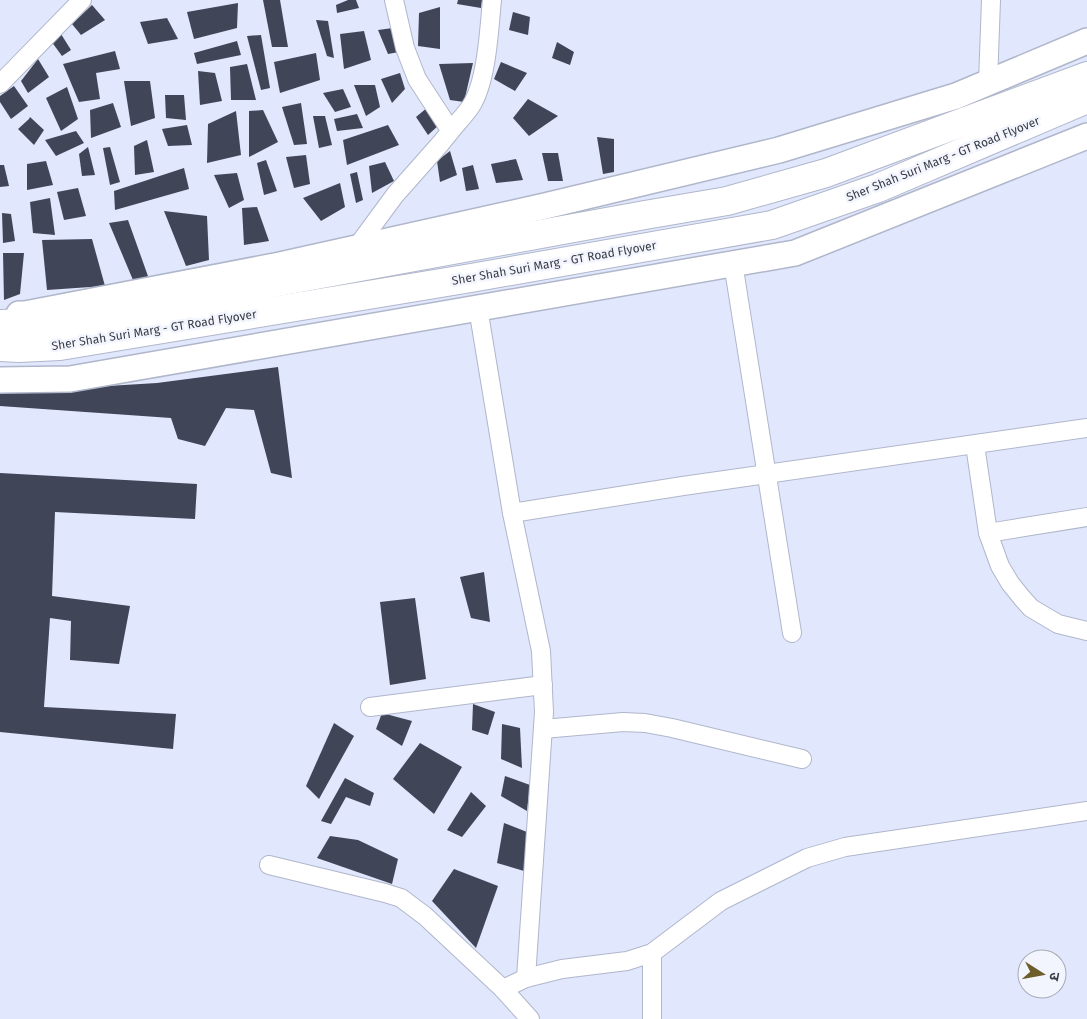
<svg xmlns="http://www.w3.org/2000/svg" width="1087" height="1019" font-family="'Fira Sans','Noto Sans Devanagari',sans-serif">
<rect width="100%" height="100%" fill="#e1e7fd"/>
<g fill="#404557">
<path d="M263,0H280L288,47H272Z"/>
<path d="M348,0H356L359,8L337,13L336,5Z"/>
<path d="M458,0H482L481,8L457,4Z"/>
<path d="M238,3L237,28L194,39L187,12Z"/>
<path d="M92,5L105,20L81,35L72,24Z"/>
<path d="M440,7V49L418,46L419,13Z"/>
<path d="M513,12L530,17L528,35L509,30Z"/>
<path d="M167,18L178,39L148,44L140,22Z"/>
<path d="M316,20L328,21L334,58L327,56Z"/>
<path d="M393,28L399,52L388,54L378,30Z"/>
<path d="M364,31L371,60L344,69L340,34Z"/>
<path d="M61,34L71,50L62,56L51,41Z"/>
<path d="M261,35L270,88L261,90L247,36Z"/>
<path d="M237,41L241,55L197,64L194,53Z"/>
<path d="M557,42L574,52L570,65L552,58Z"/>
<path d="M115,51L120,69L96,73L100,99L79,102L63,64Z"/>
<path d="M316,53L320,80L280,93L274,62Z"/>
<path d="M38,59L49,77L28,93L21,81Z"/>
<path d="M501,62L527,73L515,91L494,79Z"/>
<path d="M473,63L464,102L450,100L439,64Z"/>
<path d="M247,64L256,100H231L230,67Z"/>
<path d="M198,71L215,73L222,101L200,105Z"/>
<path d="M400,73L405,89L392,103L381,79Z"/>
<path d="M124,81H150L155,118L131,126Z"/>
<path d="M354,85H375L380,107L366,116Z"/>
<path d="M14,86L28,106L11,119L0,102V96Z"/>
<path d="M67,87L78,119L61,131L46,98Z"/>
<path d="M343,89L351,107L335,112L323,93Z"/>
<path d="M165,95H184L186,120L166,118Z"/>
<path d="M528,99L558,116L529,136L513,118Z"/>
<path d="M113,103L121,127L91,138L90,110Z"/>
<path d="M301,103L307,144L294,145L282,107Z"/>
<path d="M428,107L439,125L428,135L416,117Z"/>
<path d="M263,110L278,142L249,157V111Z"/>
<path d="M236,111L241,155L207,163L208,124Z"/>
<path d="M357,114L363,128L337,131L334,119Z"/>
<path d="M313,116H325L332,145L319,148Z"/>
<path d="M30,117L44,130L34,145L18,129L29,119Z"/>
<path d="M187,125L192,145L168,146L162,129Z"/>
<path d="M388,125L399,145L347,165L343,140Z"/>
<path d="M76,131L84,143L56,156L45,140Z"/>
<path d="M597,137L614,139V172L603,174Z"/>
<path d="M147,140L154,172L135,175L134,146Z"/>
<path d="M88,147L95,175L82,176L79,154Z"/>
<path d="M110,147L120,182L110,185L103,148Z"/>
<path d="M450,151L457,175L440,182L437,161Z"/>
<path d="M542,153H558L563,181H548Z"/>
<path d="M306,155L310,184L294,188L286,157Z"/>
<path d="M516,159L523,180L496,183L491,164Z"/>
<path d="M266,160L277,191L264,195L257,163Z"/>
<path d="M46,161L53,185L27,190V164Z"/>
<path d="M385,162L394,181L372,193L369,166Z"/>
<path d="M0,165H4L9,186L0,187Z"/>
<path d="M473,165L479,189L466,191L462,168Z"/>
<path d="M184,168L189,189L115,210L114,191Z"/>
<path d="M357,172L363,200L356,203L350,174Z"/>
<path d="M237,173L244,200L229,208L214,175Z"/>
<path d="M340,183L345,207L321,221L303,198Z"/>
<path d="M78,188L86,216L64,220L57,192Z"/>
<path d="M50,198L55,235L33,233L30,202Z"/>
<path d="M257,207L269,241L244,245L242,208Z"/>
<path d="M164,211L207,216L209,260L186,266Z"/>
<path d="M2,213L11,214L15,241L3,243Z"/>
<path d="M128,220L149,279L133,280L109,223Z"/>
<path d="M92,239L105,286L47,290L42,240Z"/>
<path d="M3,253H24L20,294L4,300Z"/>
<path d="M278,367L292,478L271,473L254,410L226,408L205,446L178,439L171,418L0,406V391L9,392L157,383Z"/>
<path d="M0,473L197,484L195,519L55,512L52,596L130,606L119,664L70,660L71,621L50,618L44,707L176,714L173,749L0,732Z"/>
<path d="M484,572L490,622L471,618L460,577Z"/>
<path d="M415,598L426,679L390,685L380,602Z"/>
<path d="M473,704L495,712L488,735L472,730Z"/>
<path d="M382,713L412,721L402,746L376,729Z"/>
<path d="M334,723L354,736L319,799L306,786Z"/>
<path d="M502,724L520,728L522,768L501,759Z"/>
<path d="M420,743L462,767L434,814L393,779Z"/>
<path d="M505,776L530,785L527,811L501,796Z"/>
<path d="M345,778L374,793L370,806L346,797L331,824L321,821Z"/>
<path d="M471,792L486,806L462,837L447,830Z"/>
<path d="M504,823L527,832L524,871L497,863Z"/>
<path d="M330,836L358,840L398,859L392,884L317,858Z"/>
<path d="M454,869L498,886L476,948L432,901Z"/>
</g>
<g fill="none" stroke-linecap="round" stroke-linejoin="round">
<defs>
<g id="street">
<path d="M988,83L991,0"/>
<path d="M0,84L82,0"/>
<path d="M449,133C456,124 465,115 471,106C487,81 489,30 492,0"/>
<path d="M356,248L395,195L441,143L449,133L448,127L445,122L417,79L405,48L394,0"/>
<path d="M733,263L792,633"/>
<path d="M478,308L512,513L541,651L544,712L526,978"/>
<path d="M975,445L988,533L1000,566L1010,583L1022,598L1031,608L1058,624L1087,631"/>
<path d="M512,513L683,486L1087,428"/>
<path d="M988,533L1087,517"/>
<path d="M370,707L543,685"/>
<path d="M543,729L623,722L645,723L672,728L802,759"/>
<path d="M269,865L385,893L401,898L425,916L503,989L530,1019"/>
<path d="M503,989L526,978L562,969L627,961L652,953L721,901L807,858L845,847L1087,811"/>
<path d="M652,1019V953"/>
</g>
<g id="secondary">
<path d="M19,314H25L280,265L545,206L779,150L956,96L1087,41"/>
<path d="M0,380L70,379L795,253L1087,136"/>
</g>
<g id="primary">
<path d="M0,324L57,322L645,215L727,201L826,173L1087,76"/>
<path d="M0,347L19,348L60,346L471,278L772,225L878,188L1087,99"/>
</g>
</defs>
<use href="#street" stroke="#b0b7cb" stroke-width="20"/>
<use href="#secondary" stroke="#b0b7cb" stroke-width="28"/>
<use href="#primary" stroke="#b0b7cb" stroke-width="30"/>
<use href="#street" stroke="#fff" stroke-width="18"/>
<use href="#secondary" stroke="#fff" stroke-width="25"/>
<use href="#primary" stroke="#fff" stroke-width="28"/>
</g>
<g text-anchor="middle" stroke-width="5" stroke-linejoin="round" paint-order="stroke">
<g font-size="12" fill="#393c44" stroke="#f2f5fe">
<text transform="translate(943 159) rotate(-22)" y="4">Sher Shah Suri Marg - GT Road Flyover</text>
<text transform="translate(554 263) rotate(-10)" y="4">Sher Shah Suri Marg - GT Road Flyover</text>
<text transform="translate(154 330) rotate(-9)" y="4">Sher Shah Suri Marg - GT Road Flyover</text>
</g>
</g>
<g transform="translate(1042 974) rotate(101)"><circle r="24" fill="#f2f5fe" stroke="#a8abb4"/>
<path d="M0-4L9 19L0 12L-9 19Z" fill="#6d5d2b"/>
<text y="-8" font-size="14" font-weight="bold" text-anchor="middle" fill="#393c44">उ</text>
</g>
</svg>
